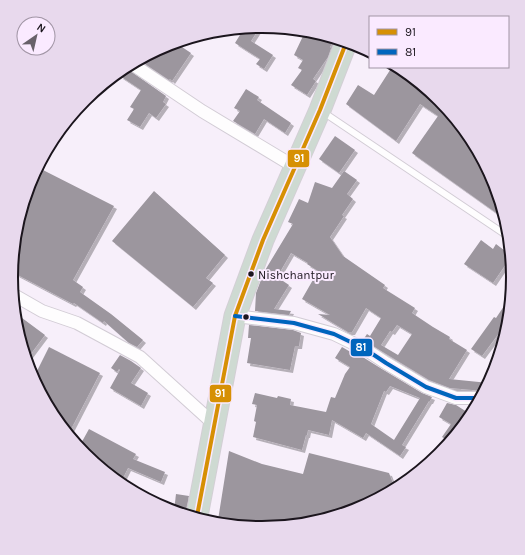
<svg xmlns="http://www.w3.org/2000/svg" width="525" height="555" font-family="Karla,sans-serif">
<defs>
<filter id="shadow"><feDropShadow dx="3" dy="3" stdDeviation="0" flood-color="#0004"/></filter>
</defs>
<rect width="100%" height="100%" fill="#f7effa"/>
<g fill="#9c969e" fill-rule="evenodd" filter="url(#shadow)">
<path d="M260,27L251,41L273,55L264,69L256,64L260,59L235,43L243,30Z"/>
<path d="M304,34L334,40L330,47L331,48L328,57L313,79L316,81L307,95L291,85L302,70L298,68L303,60L294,55Z"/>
<path d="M176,43L191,53L172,81L170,79L169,80L142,62L166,45Z"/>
<path d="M392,67L440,100L495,181L502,217L412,153L438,116L420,104L396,141L346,104L358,85L374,95Z"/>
<path d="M129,70L166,96L163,102L166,104L156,118L149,113L140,127L127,120L134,109L130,107L141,90L120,76Z"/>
<path d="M246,89L259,97L257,100L291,123L285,133L264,119L255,134L233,121L240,111L234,108Z"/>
<path d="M335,136L355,150L339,173L319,159Z"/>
<path d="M39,168L114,206L73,280L83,287L80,292L111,314L143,340L137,347L129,343L104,321L103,323L74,303L73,304L12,272L30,181Z"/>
<path d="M344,171L357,180L347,194L353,199L342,215L344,216L330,237L343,256L385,285L383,288L415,308L412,313L433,327L450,337L449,339L467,350L449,379L489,383L483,391L450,388L429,380L363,340L367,334L370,336L381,318L366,308L352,332H348L318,314L330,315L302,299L318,271L307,264L308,263L291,253L277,277L289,285L274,309L291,311L289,315L255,311L256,293L264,272L293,224L288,222L299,199L308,203L315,182L332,188ZM397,325L412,334L398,355L381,345L390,331L392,332Z"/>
<path d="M154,191L225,255L206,278L213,283L193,307L112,241Z"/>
<path d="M481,240L493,249L496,244L509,254L510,258L493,283L464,264Z"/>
<path d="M510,297L505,325L482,356L471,349L494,317L496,318Z"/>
<path d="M18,315L45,335L27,359L26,354Z"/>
<path d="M249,325L293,330L301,333L299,346H295L290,370L247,363L251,338H248Z"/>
<path d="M49,347L100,373L69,433L33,379Z"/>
<path d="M342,347L354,354L355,352L361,356L382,369L422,393L432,397L430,401H429L402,445L406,447L400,456L366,433L363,438L332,420L329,435L308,430L307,435H306L302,450L253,437L256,422L254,421L257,405L252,404L255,393L277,398L278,396L291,399L290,405L326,412L331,397L335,398L345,374L350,367L335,358ZM390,386L420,398L394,440L371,424L384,391L386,392Z"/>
<path d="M120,355L131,361L141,368L131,383L148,393L141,406L110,388L120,370L119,369L117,372L111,368Z"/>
<path d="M447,403L456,405L467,412L449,441L442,437L451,424L439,417Z"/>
<path d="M89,429L136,454L133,459L165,472L161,482L128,468L122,480L84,455L79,447Z"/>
<path d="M229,451L262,464L303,474L309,453L389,473L394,486L359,510L262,529L218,520Z"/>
<path d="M176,494L189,496L185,514L174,511Z"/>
</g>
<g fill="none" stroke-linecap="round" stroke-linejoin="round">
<defs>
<path id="lane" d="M323,112L506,235"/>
<g id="street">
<path d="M135,66L202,111L295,167"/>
<path d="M14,295L42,311L77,323L140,357L214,424"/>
<path d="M235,316L294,323L334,334L365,349L386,363L426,387L456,398H479"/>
</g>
<path id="highway" d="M197,516L235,316L263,240L320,110L346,43"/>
</defs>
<use href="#lane" stroke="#d2ccd5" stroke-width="8"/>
<use href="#street" stroke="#d2ccd5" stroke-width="14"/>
<use href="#highway" stroke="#d3cfd5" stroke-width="23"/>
<use href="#lane" stroke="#fefdfe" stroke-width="6"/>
<use href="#street" stroke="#fefdfe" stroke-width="12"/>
<use href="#highway" stroke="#cedad2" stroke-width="21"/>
<defs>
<path id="bus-1" d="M197,516L235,316L263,240L320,110L346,43"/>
<path id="bus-2" d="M235,316L294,323L334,334L365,349L386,363L426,387L456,398H479"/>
</defs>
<use href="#bus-1" stroke="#faeaff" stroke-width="7"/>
<use href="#bus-2" stroke="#faeaff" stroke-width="7"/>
<use href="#bus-1" stroke="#d69004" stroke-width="4"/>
<use href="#bus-2" stroke="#0065bd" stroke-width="4"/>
</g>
<g fill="#1b151d" stroke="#faeaff" stroke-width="1.5">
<circle cx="251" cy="274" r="3.5"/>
<circle cx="246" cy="317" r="3.5"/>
</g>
<g text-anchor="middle" stroke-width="4" stroke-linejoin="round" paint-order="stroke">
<g font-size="12" fill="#1b151d" stroke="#faeaff" text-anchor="start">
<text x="258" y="279">Nishchantpur</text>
</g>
</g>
<path d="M0 0H525V555H0ZM18 277a244 244 0 1 1 488 0a244 244 0 1 1-488 0Z" fill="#e8d9ed" fill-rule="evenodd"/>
<path fill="none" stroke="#1b151d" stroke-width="2" d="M18 277a244 244 0 1 1 488 0a244 244 0 1 1-488 0Z"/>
<g stroke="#faeaff" stroke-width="1.5">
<rect x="287" y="149" width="23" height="19" rx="4" fill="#d69004"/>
<rect x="350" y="338" width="23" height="19" rx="4" fill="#0065bd"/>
<rect x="209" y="384" width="23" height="19" rx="4" fill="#d69004"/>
</g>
<g font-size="11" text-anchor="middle" font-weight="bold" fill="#fff">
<text x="299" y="162">91</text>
<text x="361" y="351">81</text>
<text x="220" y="397">91</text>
</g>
<rect x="369" y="16" width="140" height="52" fill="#faeaff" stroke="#a195a5"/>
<rect x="377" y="29" width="20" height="6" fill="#d69004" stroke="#a195a5"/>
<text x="405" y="36" font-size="12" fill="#1b151d">91</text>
<rect x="377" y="49" width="20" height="6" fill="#0065bd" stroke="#a195a5"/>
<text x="405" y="56" font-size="12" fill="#1b151d">81</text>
<g transform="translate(36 36) rotate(34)"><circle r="19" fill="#faeaff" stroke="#a195a5"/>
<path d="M0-3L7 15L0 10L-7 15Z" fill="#68616a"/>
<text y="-6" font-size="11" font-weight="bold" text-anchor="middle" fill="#1b151d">N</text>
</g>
</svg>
